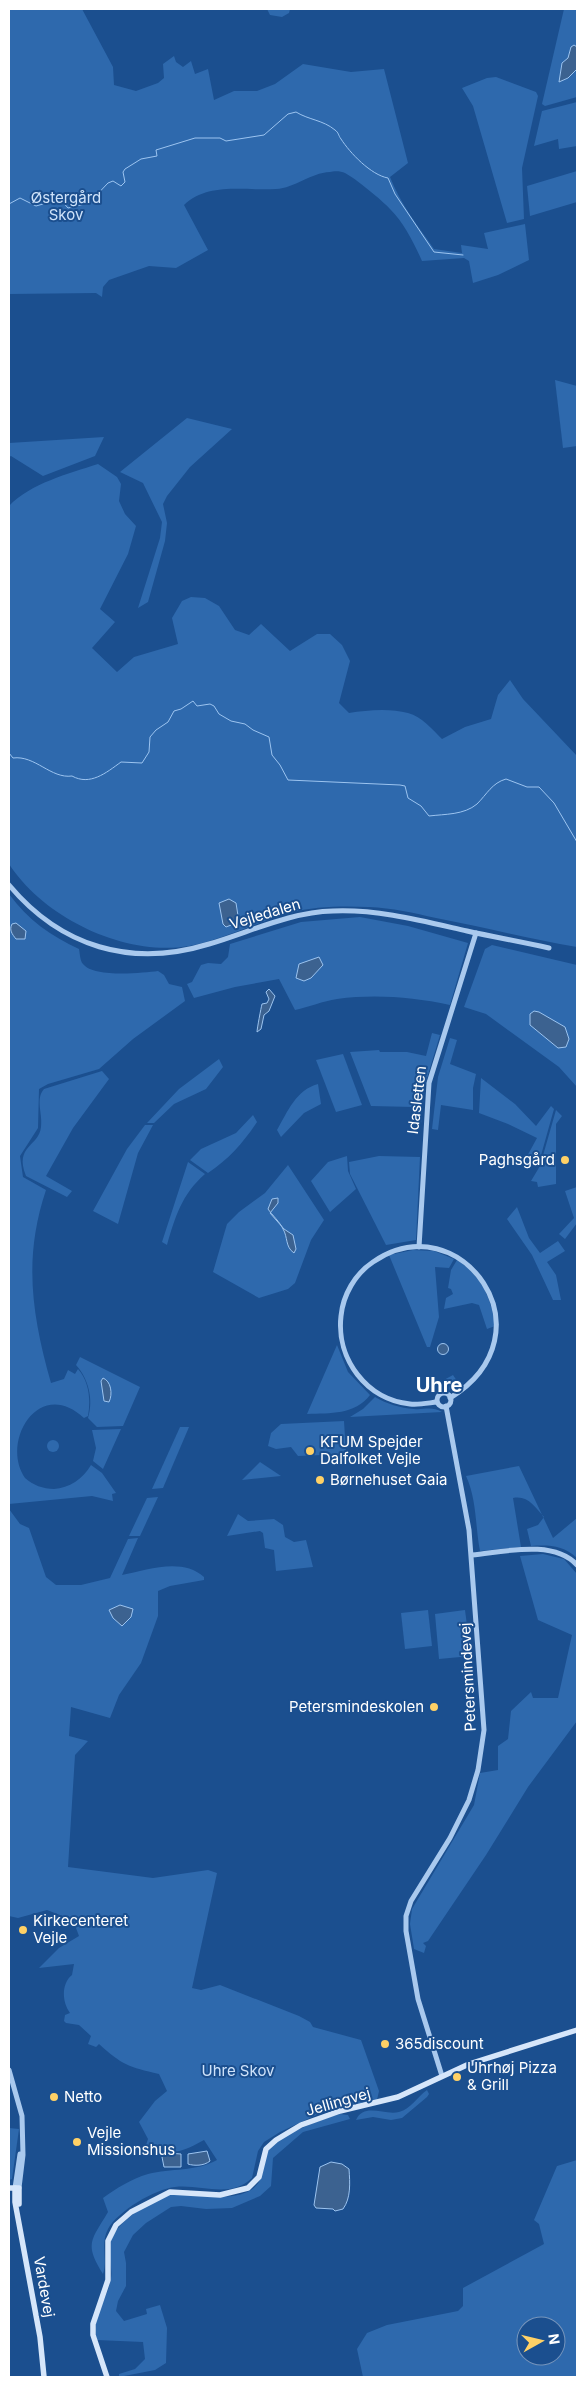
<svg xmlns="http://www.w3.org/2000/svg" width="586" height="2386" font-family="Inter,sans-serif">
<rect width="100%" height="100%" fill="#1b4f8f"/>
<g fill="#2e69ad" fill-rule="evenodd">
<path d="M9,9H82L113,67L114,85L136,91L158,83L164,78L163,64L174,56L176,62L183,67L191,61L195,74L208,69L214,100L234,91H257L275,84L303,64L351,72L384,69L408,163L390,177C400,203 418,226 434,249L462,253L461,245L488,249L484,233L525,224L529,260L498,275L473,283L469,261L464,258L422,261C414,243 404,223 390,209C383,201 355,178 345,173C341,171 334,171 330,172C310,173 295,188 276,189C245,191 208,182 184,205L208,250L176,268L149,266L109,280L103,287L102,297L96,293L9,294Z"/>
<path d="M267,9H290L289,13L282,17L270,15Z"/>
<path d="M564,9H577V97L545,106L542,104Z"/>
<path d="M496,77L536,92L538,96L522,168L524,219L507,223L473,106L462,88L487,78Z"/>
<path d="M577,102V146L559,149L558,139L534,146L542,111Z"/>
<path d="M577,171V202L530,216L527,186Z"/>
<path d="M555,380L577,386V446L563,448Z"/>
<path d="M187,418L232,429L190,467L167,496L163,504L167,523L165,541L148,602L138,608L160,538L162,522L143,483L120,472Z"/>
<path d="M104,437L95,456L43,476L11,456L9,457V443Z"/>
<path d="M98,464L117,477L121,484L119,501L125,514L136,526L128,554L100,609L115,622L92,648L117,672L134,657L178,644L172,618L182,601L191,597L205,598L219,606L235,630L249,635L261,624L290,651L317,634H330L342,645L350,661L339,703L349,713C367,710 390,708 408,713C422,717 432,729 442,739L465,727L491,719L498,695L510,680L523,699L577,756V947C530,939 483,927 436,918C414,913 392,908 369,907C343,906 315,906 290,913C256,922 223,940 189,946C125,957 44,918 9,864V506C31,483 68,474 98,464Z"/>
<path d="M9,894C28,920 51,936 79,949C80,954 80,961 83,964C94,978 142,973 158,971L164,975L169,984L182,987L185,1001L133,1039L99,1069L48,1084L39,1089L38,1128L20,1156L23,1177L46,1190C23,1259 32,1315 51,1383L64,1379L68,1370L75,1374L78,1369C89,1381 91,1400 88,1416L84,1418C39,1376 0,1442 25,1478C33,1485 43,1489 54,1489C69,1488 83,1479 91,1465L102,1473L116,1493L112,1494L113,1501L92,1496L9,1504Z"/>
<path d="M360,917L408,926L468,943L450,1005C412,997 375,994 337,999C323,1001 309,1007 295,1010L279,979L235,987L194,998L187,984L192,982L201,965L208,963L221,964L228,957L230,944L301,922Z"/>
<path d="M492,945L577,965V1087L559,1067L486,1014L464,1007L485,949Z"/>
<path d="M432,1033L440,1035L425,1085L421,1124H414V1107L371,1106L350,1052L379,1050L380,1052H407L426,1056Z"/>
<path d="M450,1038L457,1040L450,1064L476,1074L473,1088V1110L441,1105L438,1130L432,1129L438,1077Z"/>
<path d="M343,1054L362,1105L336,1112L316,1060Z"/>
<path d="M219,1059L223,1067L206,1089L174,1104L154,1123H147L179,1089Z"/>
<path d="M102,1071L109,1079L73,1128L46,1176L72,1191L67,1197L26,1176C14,1145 39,1147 41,1127C43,1114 35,1099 44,1089Z"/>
<path d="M481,1078L515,1104L536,1126L551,1106L554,1109L538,1166L525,1160L537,1138L508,1124L479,1113Z"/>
<path d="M318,1084L321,1104L304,1113L281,1137L277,1130C288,1111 296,1090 318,1084Z"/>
<path d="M556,1110L562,1116L556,1124V1184L538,1187L537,1182L531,1181L540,1166Z"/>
<path d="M253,1115L257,1122C243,1143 229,1159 208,1173L190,1160L201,1149L236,1133Z"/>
<path d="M145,1125H153L138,1153L118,1224L93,1211L127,1149Z"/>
<path d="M347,1156L348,1171L356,1189L330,1212L311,1181L328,1162Z"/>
<path d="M379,1156L420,1157L416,1240L386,1245L350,1174L349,1162Z"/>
<path d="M188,1162L205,1174C182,1194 175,1217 167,1245L162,1242Z"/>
<path d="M288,1165L324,1220L311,1240L295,1283L288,1289L259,1298L213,1272L227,1224L239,1212L265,1193Z"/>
<path d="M577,1187V1223L565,1239L559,1234L574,1218L565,1191Z"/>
<path d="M517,1207L529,1238L540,1253L558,1241L565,1251L547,1262L556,1275L561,1300H553L532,1255L507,1219Z"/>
<path d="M413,1250L434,1251L454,1259L449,1268L435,1267L439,1317L430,1347H427L389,1255Z"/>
<path d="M457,1260C481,1275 492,1299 495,1326L487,1329L479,1305L472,1303L444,1309L446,1298L453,1294L451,1289L448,1288L451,1270Z"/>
<path d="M337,1345L348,1372L370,1395C355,1415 330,1413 307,1414Z"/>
<path d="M80,1357L140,1387L123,1426L97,1427L88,1418C94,1399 88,1378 76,1365Z"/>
<path d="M453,1375L461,1387L456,1391L447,1389L442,1381Z"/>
<path d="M375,1397C387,1404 400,1408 414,1409C424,1410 432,1406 442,1412L350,1417L363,1409Z"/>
<path d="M344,1421L346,1454L298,1456L291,1447L276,1449L268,1446L271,1433L281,1424Z"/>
<path d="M180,1427H189L163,1488L152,1489Z"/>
<path d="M121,1429L103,1469L93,1461L96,1448L92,1430Z"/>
<circle cx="53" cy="1446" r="6"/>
<path d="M260,1462L281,1476L242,1480Z"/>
<path d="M519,1466L553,1538L577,1518V1558C563,1545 549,1545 531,1546L527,1529L538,1525L544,1517C535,1507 528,1495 513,1498L521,1547L480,1551C475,1525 477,1500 466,1476Z"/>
<path d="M158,1497L140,1536H129L147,1498Z"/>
<path d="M9,1509L20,1524L29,1528L46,1577L56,1585H81L110,1578L128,1539L138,1538L122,1575C147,1570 182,1557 204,1577V1580L170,1586L158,1591V1616L141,1663L119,1695L110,1718L71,1707L69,1736L88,1741L75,1755L68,1867L153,1878L208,1870L217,1873L192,1988L201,1990L220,1985L299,2016L310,2022L313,2027L361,2040L379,2091L377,2100L327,2110L280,2132L264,2142L258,2151L252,2178C231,2199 201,2184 175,2187C155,2189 118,2211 108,2229C100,2244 108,2259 103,2274C84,2243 91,2241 108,2212L103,2198C117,2188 131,2179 148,2174C171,2168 196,2172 217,2160L204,2140C178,2154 174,2155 146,2145L148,2139L139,2122L155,2101L167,2091L159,2074C129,2067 122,2065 99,2044L96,2047L88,2044L91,2036L79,2025L66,2023L64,2021L65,2015L70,2013C62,2002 61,1984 72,1975L74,1964L39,1968L59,1948L79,1936L73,1920L47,1910L18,1918L9,1916Z"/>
<path d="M238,1514L248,1521L274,1519L283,1525L285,1537L294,1542L306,1540L313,1567L276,1571L274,1550L265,1548L263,1533L260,1531L227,1536Z"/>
<path d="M543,1554L564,1559L577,1574V1721L528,1787L486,1855L428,1941L423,1943L426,1946L424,1953L414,1949L410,1924L412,1909L474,1805L480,1773L498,1770V1746L508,1739L511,1711L531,1692L533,1698H558L572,1635L538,1620L520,1556Z"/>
<path d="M428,1610L432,1646L405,1649L401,1613Z"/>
<path d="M465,1610L471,1656L439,1659L435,1614Z"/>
<path d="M427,2090L429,2094L427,2097L402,2118L391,2120L373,2117L356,2120C364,2102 385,2116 399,2112C411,2109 417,2097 427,2090Z"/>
<path d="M340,2114L348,2115L350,2119L303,2132L273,2158L271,2186L260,2196L232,2208L206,2209L181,2206L171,2207L146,2223L133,2235L124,2252L126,2263V2286L118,2301L116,2311L124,2321L147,2314L146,2309L160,2305L167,2328L166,2363L155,2370L119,2377V2374L135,2369L145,2359L143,2342L97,2340C90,2318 108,2299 111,2278C113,2267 107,2255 109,2244C114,2223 155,2195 176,2194C200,2192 229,2203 251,2190C266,2180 261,2166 267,2153C275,2135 323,2119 340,2114Z"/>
<path d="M9,2128L19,2129L12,2179L9,2180Z"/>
<path d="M577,2160V2377H363L357,2349L367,2333L387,2325L458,2311L463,2306V2288L544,2244L539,2224L534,2220L557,2166ZM526,2326H556V2356H526Z"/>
</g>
<g fill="#3c6290" stroke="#9cc4f0">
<path d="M574,45L577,47V69L568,78L559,82L562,63L568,58L571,47Z"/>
<path d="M229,899L236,903L239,922L226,927L223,924L219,903Z"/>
<path d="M16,923L26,931L25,939H16C12,934 9,930 12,924Z"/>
<path d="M319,957L323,965L311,978L304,981L296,978L299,964Z"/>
<path d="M269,989L275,996L269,1011L264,1015L261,1029L257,1032C257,1029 261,1008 262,1004L267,1003L269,999L266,992Z"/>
<path d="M534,1011L539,1012L565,1027L569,1039L566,1047L558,1048L530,1025V1014Z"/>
<path d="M278,1198V1203L270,1213L284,1229L293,1235L296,1249L294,1253C285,1247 288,1237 283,1229C280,1222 272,1215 268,1209L272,1199Z"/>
<circle cx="443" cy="1349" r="5.5"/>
<path d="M103,1378C111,1381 113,1394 109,1402L104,1401L101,1381Z"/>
<path d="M120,1605L133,1609L131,1617L122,1626L113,1618L109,1610Z"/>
<path d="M207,2151L210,2161C204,2166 194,2166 188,2164V2154Z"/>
<path d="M168,2153L181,2154V2167H164L162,2157Z"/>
<path d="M331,2162L342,2164L349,2169C350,2183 351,2198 343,2209L335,2211L333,2209L316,2208L314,2205L320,2167Z"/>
</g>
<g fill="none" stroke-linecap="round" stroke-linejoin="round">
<g stroke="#9cc4f0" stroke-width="1">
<path d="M9,204L20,198L36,206L43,204"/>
<path d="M48,204L60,199L68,208L89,203L108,183L113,181L121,186L125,182L123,172L125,169L141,159L157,156L156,150L195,138H220L226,141L264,135L288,114L296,112C309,120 323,120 335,130C339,133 338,135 341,139C350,153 371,175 388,178L395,194L434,252L463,255"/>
<path d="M9,753L13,758C35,755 51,779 72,776C90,786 106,773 121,762L142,763L149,752L150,737L156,730L168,722L174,711L181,709L193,701L197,706L210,704L214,706L219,714L231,721L245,724L253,730L269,737L272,755L280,765L288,780L400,785L405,786L408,798L421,806L429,816C445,814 464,815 477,804C487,794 492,783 506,779L527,787H539L554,803L577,842"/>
</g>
<g stroke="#a9c9ee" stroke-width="5">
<path d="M9,885C61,947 131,968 209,944C250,932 290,912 333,911C378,909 423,921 467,931C494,937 522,942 549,948"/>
<path d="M419,1247L429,1083L476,933"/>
<circle cx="444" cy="1400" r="7"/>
<path d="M437,1402C428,1403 419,1405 410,1404C367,1400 336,1359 341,1316C343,1295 355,1274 373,1262C460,1202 555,1333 450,1398"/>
<path d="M472,1555C504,1552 553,1539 577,1565"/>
<path d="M9,2070L22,2116L23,2155L19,2188"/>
<path d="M442,2076L418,1999L406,1931V1916L411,1901L450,1838L469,1800L478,1770L484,1730L469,1530L446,1406"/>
<path d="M15,2188L20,2154"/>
</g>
<g stroke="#d6e6fa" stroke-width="5.5">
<path d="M9,2188H19V2204"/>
<path d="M15,2188V2202L40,2337L44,2377"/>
<path d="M107,2377L93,2335V2324L108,2280V2241L116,2225L131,2212L170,2192L220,2195L248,2188L259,2177L266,2149L276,2140L301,2125L340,2111L398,2097L469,2064L577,2030"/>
</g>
</g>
<g fill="#ffd166" stroke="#1b4f8f" stroke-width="2">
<circle cx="565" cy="1160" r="5"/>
<circle cx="310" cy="1451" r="5"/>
<circle cx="320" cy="1480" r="5"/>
<circle cx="434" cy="1707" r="5"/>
<circle cx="23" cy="1930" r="5"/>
<circle cx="385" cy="2044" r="5"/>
<circle cx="457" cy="2077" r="5"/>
<circle cx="54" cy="2097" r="5"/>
<circle cx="77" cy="2142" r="5"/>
</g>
<g text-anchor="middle" stroke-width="4" stroke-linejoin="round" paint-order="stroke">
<g font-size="15" fill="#cfe3fa" stroke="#1b4f8f">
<text x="66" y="203">Østergård<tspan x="66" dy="17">Skov</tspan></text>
<text x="238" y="2076">Uhre Skov</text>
</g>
<g font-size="15" fill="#fff" stroke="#1b4f8f">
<text transform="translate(265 914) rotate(-17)" y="5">Vejledalen</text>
<text transform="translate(417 1100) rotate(-83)" y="5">Idasletten</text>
<text transform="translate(468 1677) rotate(-93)" y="5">Petersmindevej</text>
<text transform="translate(338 2102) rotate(-16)" y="5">Jellingvej</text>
<text transform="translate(44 2287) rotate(80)" y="5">Vardevej</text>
</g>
<g font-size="15" fill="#fff" stroke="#1b4f8f" text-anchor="start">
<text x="555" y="1165" text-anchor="end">Paghsgård</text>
<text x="320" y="1447">KFUM Spejder<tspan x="320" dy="17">Dalfolket Vejle</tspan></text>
<text x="330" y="1485">Børnehuset Gaia</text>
<text x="424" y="1712" text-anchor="end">Petersmindeskolen</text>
<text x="33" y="1926">Kirkecenteret<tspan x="33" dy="17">Vejle</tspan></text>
<text x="395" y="2049">365discount</text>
<text x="467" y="2073">Uhrhøj Pizza<tspan x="467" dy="17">&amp; Grill</tspan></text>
<text x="64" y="2102">Netto</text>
<text x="87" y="2138">Vejle<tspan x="87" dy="17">Missionshus</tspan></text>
</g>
<g font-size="20" font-weight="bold" fill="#fff" stroke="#1b4f8f">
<text x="439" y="1392">Uhre</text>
</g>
</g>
<rect width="586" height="2386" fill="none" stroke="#ffffff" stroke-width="20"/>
<g transform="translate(541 2341) rotate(82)"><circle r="24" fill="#1b4f8f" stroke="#7695bc"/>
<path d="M0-4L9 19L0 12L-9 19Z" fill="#ffd166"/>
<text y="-8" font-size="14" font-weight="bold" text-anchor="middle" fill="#ffffff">N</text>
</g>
</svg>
